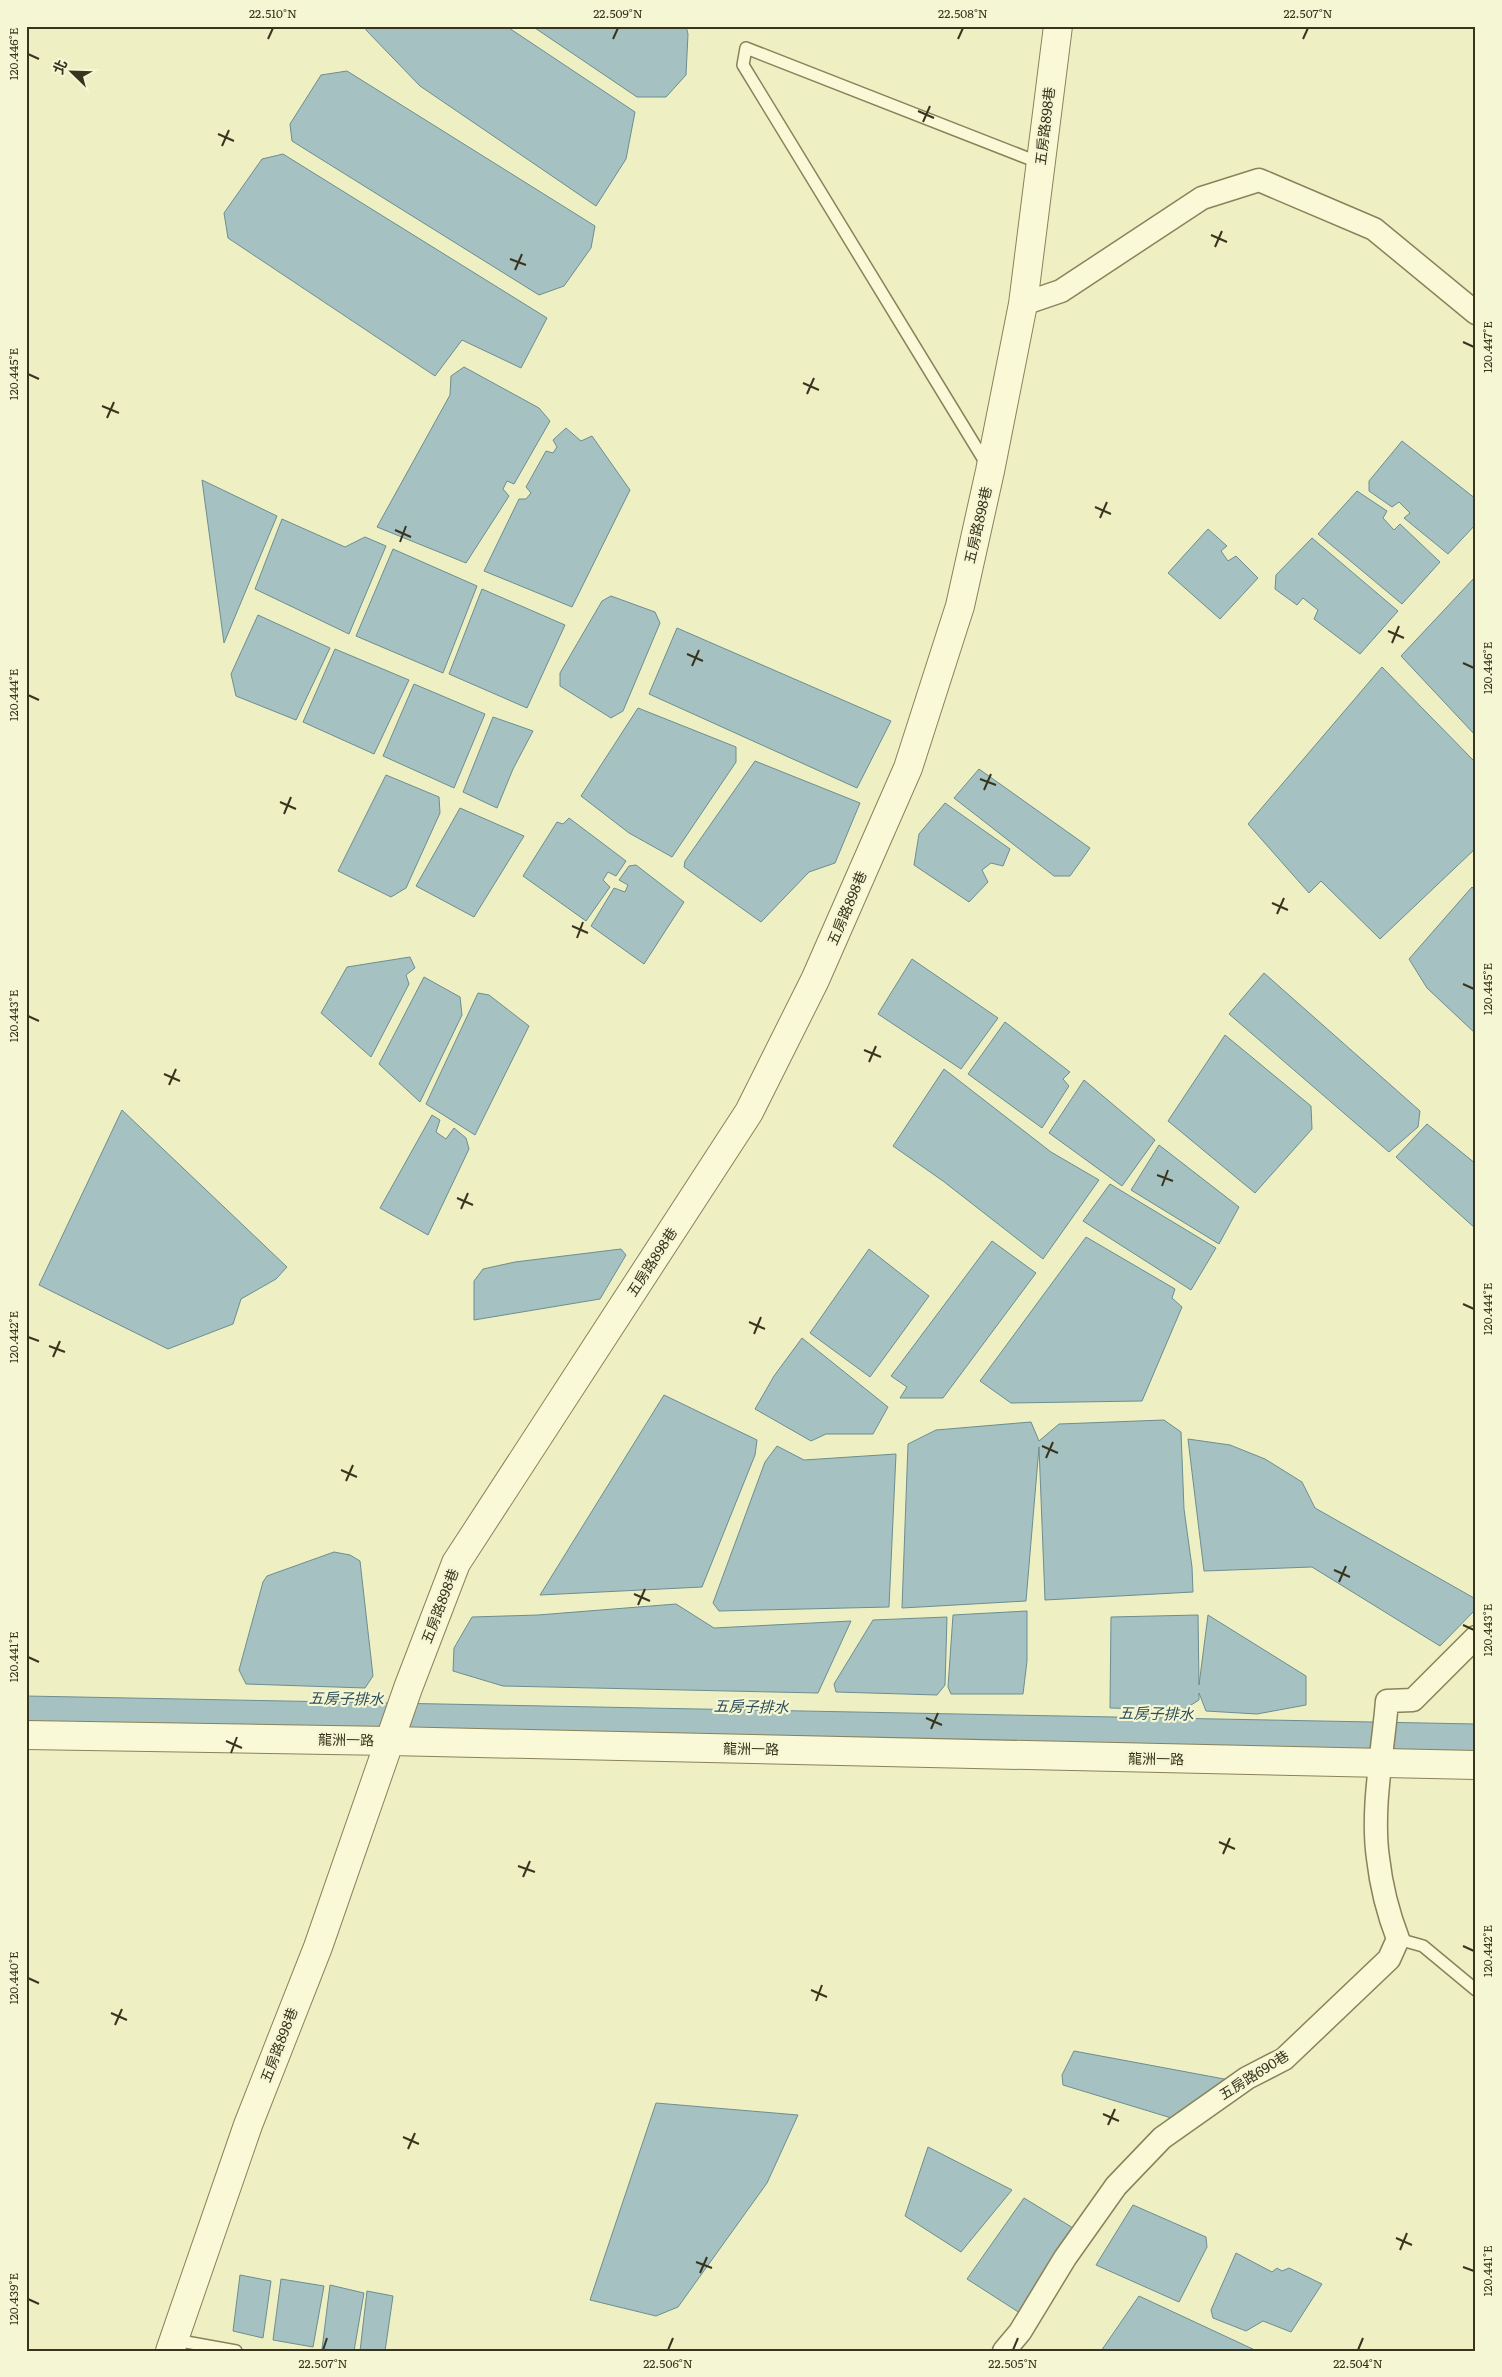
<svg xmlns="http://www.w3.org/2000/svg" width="1502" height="2377" font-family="Literata,'Noto Sans TC',serif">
<rect width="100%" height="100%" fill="#eeefc3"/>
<g fill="#a5c1c2" stroke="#6c8e90">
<path d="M366,26H506L635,112L626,159L596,206L420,86L366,30Z"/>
<path d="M532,26H686L688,34L686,75L666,97H637Z"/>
<path d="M347,71L595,226L591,248L564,286L539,295L292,141L290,124L321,75Z"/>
<path d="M283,154L547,318L521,368L462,340L435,376L228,238L224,213L262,159Z"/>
<path d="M464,367L539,408L550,421L514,484L507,481L503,489L509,496L466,563L377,527L450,395L451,376Z"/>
<path d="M566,428L581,441L592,436L630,490L572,607L484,571L519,499H526L531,493L526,487L546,451L553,453L557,447L553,440Z"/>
<path d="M1402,441L1476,499V524L1448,554L1404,518L1410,513L1399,502L1392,507L1369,491V481Z"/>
<path d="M202,480L277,516L224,643Z"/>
<path d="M1357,491L1387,511L1383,518L1394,530L1400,524L1440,562L1402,604L1318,534Z"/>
<path d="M282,519L345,547L365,537L386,546L349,634L255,589Z"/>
<path d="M1208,529L1227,546L1221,551L1228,561L1236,556L1258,578L1220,619L1168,573Z"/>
<path d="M1312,538L1398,611L1360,654L1314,619L1318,610L1303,598L1297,605L1275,589L1276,575Z"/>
<path d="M393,549L477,586L443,673L356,636Z"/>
<path d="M1476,576V736L1401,656Z"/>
<path d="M482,589L565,625L527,708L449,674Z"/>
<path d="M611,596L655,612L660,623L623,711L611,718L560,686V673L602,601Z"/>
<path d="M258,615L330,648L296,720L236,696L231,674Z"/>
<path d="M677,628L891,721L857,788L649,694Z"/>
<path d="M335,649L409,680L374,754L303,722Z"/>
<path d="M1382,667L1476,763V848L1380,939L1321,881L1309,893L1248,824Z"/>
<path d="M414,684L485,714L454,788L383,756Z"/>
<path d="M638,708L736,747V762L672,857L629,833L581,796Z"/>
<path d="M493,717L533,731L513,769L497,808L463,792Z"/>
<path d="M755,761L860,803L835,863L809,872L761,922L684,867L685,861Z"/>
<path d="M979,769L1090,848L1070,876H1054L954,798Z"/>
<path d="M386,775L439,797L440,813L406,888L391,897L338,871Z"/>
<path d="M945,803L1010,849L1003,866L991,863L982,870L988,882L969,902L914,865L919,834Z"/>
<path d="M460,808L524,836L474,917L416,886Z"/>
<path d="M569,818L626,861L616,876L608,872L603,880L610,887L586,921L523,876L557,822L563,824Z"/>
<path d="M636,865L684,902L644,964L591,926L614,888L625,892L628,885L619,880L629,866Z"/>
<path d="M1472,887L1476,892V1034L1427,988L1409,959Z"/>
<path d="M410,957L415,968L406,975L409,984L371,1057L321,1013L347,967Z"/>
<path d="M912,959L998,1018L961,1069L878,1014Z"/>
<path d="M1264,973L1420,1111L1418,1127L1389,1152L1229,1014Z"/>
<path d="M424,977L460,997L462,1015L420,1102L379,1064Z"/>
<path d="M478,993L489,995L529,1026L475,1135L426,1104Z"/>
<path d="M1005,1022L1070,1072L1063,1079L1069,1086L1042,1128L968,1074Z"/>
<path d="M1225,1035L1311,1106L1312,1129L1255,1193L1168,1121Z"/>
<path d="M944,1069L1051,1152L1099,1180L1043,1259L943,1181L893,1146Z"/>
<path d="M1084,1080L1155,1140L1122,1186L1049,1133Z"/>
<path d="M122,1110L287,1267L276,1279L241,1299L233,1324L168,1349L39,1285Z"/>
<path d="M432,1115L440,1120L436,1132L446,1139L454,1128L466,1138L469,1149L428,1235L380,1208Z"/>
<path d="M1427,1124L1476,1164V1229L1396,1157Z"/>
<path d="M1159,1145L1239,1207L1219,1244L1131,1190Z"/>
<path d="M1110,1184L1216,1248L1191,1290L1083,1221Z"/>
<path d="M1086,1237L1175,1289L1172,1298L1182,1307L1142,1401L1011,1403L980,1381Z"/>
<path d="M992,1241L1036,1273L943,1398H900L907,1387L891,1376Z"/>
<path d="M621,1249L626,1255L600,1299L474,1320V1281L483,1269L515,1262Z"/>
<path d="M869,1249L929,1296L870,1377L810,1333Z"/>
<path d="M802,1338L888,1407L873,1434H826L811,1441L755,1409L774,1376Z"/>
<path d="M664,1395L757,1440L755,1455L702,1587L540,1595Z"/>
<path d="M1164,1420L1181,1432L1184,1509L1192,1567L1193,1592L1045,1600L1039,1447L1026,1601L902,1608L908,1444L936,1430L1031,1422L1039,1441L1059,1424Z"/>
<path d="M1188,1439L1230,1445L1265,1459L1302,1482L1315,1508L1474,1598L1475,1610L1440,1646L1312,1567L1204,1571Z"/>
<path d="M777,1446L804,1460L896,1454L889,1607L719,1611L713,1603L765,1462Z"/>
<path d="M334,1552L350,1555L360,1561L373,1676L365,1688L246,1684L239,1670L263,1582L267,1576Z"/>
<path d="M676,1604L714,1628L851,1621L818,1693L503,1686L453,1671L454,1648L472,1617L538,1615Z"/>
<path d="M1027,1611V1661L1023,1694H951L948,1687L953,1615Z"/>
<path d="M1198,1615L1199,1685L1208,1615L1306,1676V1705L1257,1714L1206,1711L1199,1693V1700L1183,1710L1110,1708L1111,1617Z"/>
<path d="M947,1617L945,1685L937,1695L836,1692L834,1684L873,1620Z"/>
<path d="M26,1696L1476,1724V1758L26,1731Z"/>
<path d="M1074,2051L1235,2081L1178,2120L1063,2085L1062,2075Z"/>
<path d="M656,2103L798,2115L767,2183L678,2307L656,2316L590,2300Z"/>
<path d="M928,2147L1012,2190L961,2252L905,2216Z"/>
<path d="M1024,2198L1078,2231L1023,2315L967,2279Z"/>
<path d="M1133,2205L1206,2237L1207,2247L1179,2302L1096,2265Z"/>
<path d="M1236,2253L1272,2272L1277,2268L1282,2271L1289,2268L1322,2284L1291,2332L1263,2321L1246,2331L1213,2318L1211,2310Z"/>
<path d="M240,2275L271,2281L263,2338L233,2331Z"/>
<path d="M281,2279L324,2286L313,2347L273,2340Z"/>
<path d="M330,2285L364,2293L354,2351L322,2349Z"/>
<path d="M367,2291L393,2296L385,2351H360Z"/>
<path d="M1139,2296L1257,2351H1101Z"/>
</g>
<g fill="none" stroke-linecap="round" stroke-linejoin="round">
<defs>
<g id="service">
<path d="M987,465L743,65L746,48L1040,163"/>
<path d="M1398,1939L1423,1946L1476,1990"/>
<path d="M175,2340L236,2351"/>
</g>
<g id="minor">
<path d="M1023,304L1061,291L1202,198L1259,180L1374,229L1476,313"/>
<path d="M1004,2351L1020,2332L1065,2258L1116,2186L1162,2138L1247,2078L1284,2059L1389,1959L1398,1939C1388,1913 1381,1885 1378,1858C1371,1809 1383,1751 1387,1701L1413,1700L1476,1637"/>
</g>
<g id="tertiary">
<path d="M26,1735L390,1741L1476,1765"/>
<path d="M170,2351L248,2125L318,1947L408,1688L456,1563L749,1112L815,980L908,768L960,606L990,471L1023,304L1058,26"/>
</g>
</defs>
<use href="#service" stroke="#89825a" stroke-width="14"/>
<use href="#minor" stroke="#89825a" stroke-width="25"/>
<use href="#tertiary" stroke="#89825a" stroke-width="30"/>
<use href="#service" stroke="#f9f9d7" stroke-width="11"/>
<use href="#minor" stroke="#f9f9d7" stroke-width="22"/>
<use href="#tertiary" stroke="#f9f9d7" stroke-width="28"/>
</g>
<path fill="none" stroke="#39341e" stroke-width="2" d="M268,39L273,28M613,39L618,28M958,39L963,28M1303,39L1308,28M28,54L39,59M918,111L934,118M923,122L930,106M218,134L234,141M222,146L229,130M1211,235L1227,242M1215,247L1222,231M510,259L526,265M515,270L522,254M1463,342L1474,347M28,374L39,379M803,383L819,390M807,394L814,378M102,406L119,413M107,418L114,402M1095,507L1111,514M1100,518L1107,502M395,530L411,537M400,542L406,526M1388,631L1404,638M1392,643L1399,626M687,654L703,661M1463,663L1474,668M692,666L699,650M28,695L39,700M980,779L996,785M984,790L991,774M280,802L296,809M284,814L291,797M1272,903L1288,910M1277,914L1284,898M572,926L588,933M577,938L583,922M1463,984L1474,989M28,1016L39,1021M864,1050L881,1057M869,1062L876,1046M164,1074L180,1081M169,1085L176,1069M1157,1175L1173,1181M1162,1186L1168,1170M457,1198L473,1205M461,1209L468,1193M1463,1304L1474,1309M749,1322L765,1329M754,1334L761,1317M28,1337L39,1341M49,1346L65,1352M53,1357L60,1341M1042,1446L1058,1453M1046,1458L1053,1442M341,1470L357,1477M346,1481L353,1465M1334,1570L1350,1577M1339,1582L1346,1566M634,1594L650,1601M638,1605L645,1589M1463,1625L1474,1630M28,1657L39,1662M926,1718L942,1725M931,1729L938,1713M226,1741L242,1748M231,1753L237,1737M1219,1842L1235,1849M1223,1854L1230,1838M518,1866L535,1872M523,1877L530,1861M1463,1946L1474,1951M28,1978L39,1983M811,1990L827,1997M816,2001L822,1985M111,2013L127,2020M115,2025L122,2009M1103,2114L1119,2121M1108,2125L1115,2109M403,2137L419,2144M408,2149L415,2133M1396,2238L1412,2245M1400,2250L1407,2233M696,2262L712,2268M1463,2267L1474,2271M700,2273L707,2257M28,2299L39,2304M323,2350L327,2338M668,2350L673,2338M1013,2350L1018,2338M1358,2350L1363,2338"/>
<g text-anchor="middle" stroke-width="4.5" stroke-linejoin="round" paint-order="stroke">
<g font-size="14" fill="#39341e" stroke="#f5f6d3">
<text transform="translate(1045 126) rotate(-83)" y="5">五房路898巷</text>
<text transform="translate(978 525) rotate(-77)" y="5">五房路898巷</text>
<text transform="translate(847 908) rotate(-67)" y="5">五房路898巷</text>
<text transform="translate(652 1262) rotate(-57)" y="5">五房路898巷</text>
<text transform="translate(440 1606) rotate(-69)" y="5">五房路898巷</text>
<text transform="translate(346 1740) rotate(1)" y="5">龍洲一路</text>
<text transform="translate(751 1749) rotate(1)" y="5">龍洲一路</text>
<text transform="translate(1156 1759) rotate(1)" y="5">龍洲一路</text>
<text transform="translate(279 2045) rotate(-69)" y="5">五房路898巷</text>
<text transform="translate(1254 2075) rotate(-32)" y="5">五房路690巷</text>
</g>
<g font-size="15" font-style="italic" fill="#2d4e59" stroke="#f5f6d3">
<text transform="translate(346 1699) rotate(1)" y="5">五房子排水</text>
<text transform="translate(751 1707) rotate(1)" y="5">五房子排水</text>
<text transform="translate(1156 1714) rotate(1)" y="5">五房子排水</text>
</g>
</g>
<rect width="1502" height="2377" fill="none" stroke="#f5f6d3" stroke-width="55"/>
<g transform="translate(72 72) rotate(293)" stroke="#f5f6d3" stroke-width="4" paint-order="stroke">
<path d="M0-4L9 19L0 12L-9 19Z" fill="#39341e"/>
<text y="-8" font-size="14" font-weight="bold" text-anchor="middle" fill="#39341e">北</text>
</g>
<rect x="28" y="28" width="1446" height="2322" fill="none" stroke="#39341e" stroke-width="2"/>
<g font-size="12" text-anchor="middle" fill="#39341e">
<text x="273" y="18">22.510°N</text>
<text x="618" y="18">22.509°N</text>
<text x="963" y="18">22.508°N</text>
<text x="1308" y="18">22.507°N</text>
<text transform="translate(14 54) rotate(-90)" y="4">120.446°E</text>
<text transform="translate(1488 347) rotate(-90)" y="4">120.447°E</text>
<text transform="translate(14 374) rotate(-90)" y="4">120.445°E</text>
<text transform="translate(1488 668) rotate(-90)" y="4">120.446°E</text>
<text transform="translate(14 695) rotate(-90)" y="4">120.444°E</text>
<text transform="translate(1488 989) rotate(-90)" y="4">120.445°E</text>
<text transform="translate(14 1016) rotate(-90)" y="4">120.443°E</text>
<text transform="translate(1488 1309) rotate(-90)" y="4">120.444°E</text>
<text transform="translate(14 1337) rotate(-90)" y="4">120.442°E</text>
<text transform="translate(1488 1630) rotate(-90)" y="4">120.443°E</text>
<text transform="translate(14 1657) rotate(-90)" y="4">120.441°E</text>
<text transform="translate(1488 1951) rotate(-90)" y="4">120.442°E</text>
<text transform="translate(14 1978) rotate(-90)" y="4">120.440°E</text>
<text transform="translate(1488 2271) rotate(-90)" y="4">120.441°E</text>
<text transform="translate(14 2299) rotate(-90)" y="4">120.439°E</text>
<text x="323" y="2368">22.507°N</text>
<text x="668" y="2368">22.506°N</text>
<text x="1013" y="2368">22.505°N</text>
<text x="1358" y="2368">22.504°N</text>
</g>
</svg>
